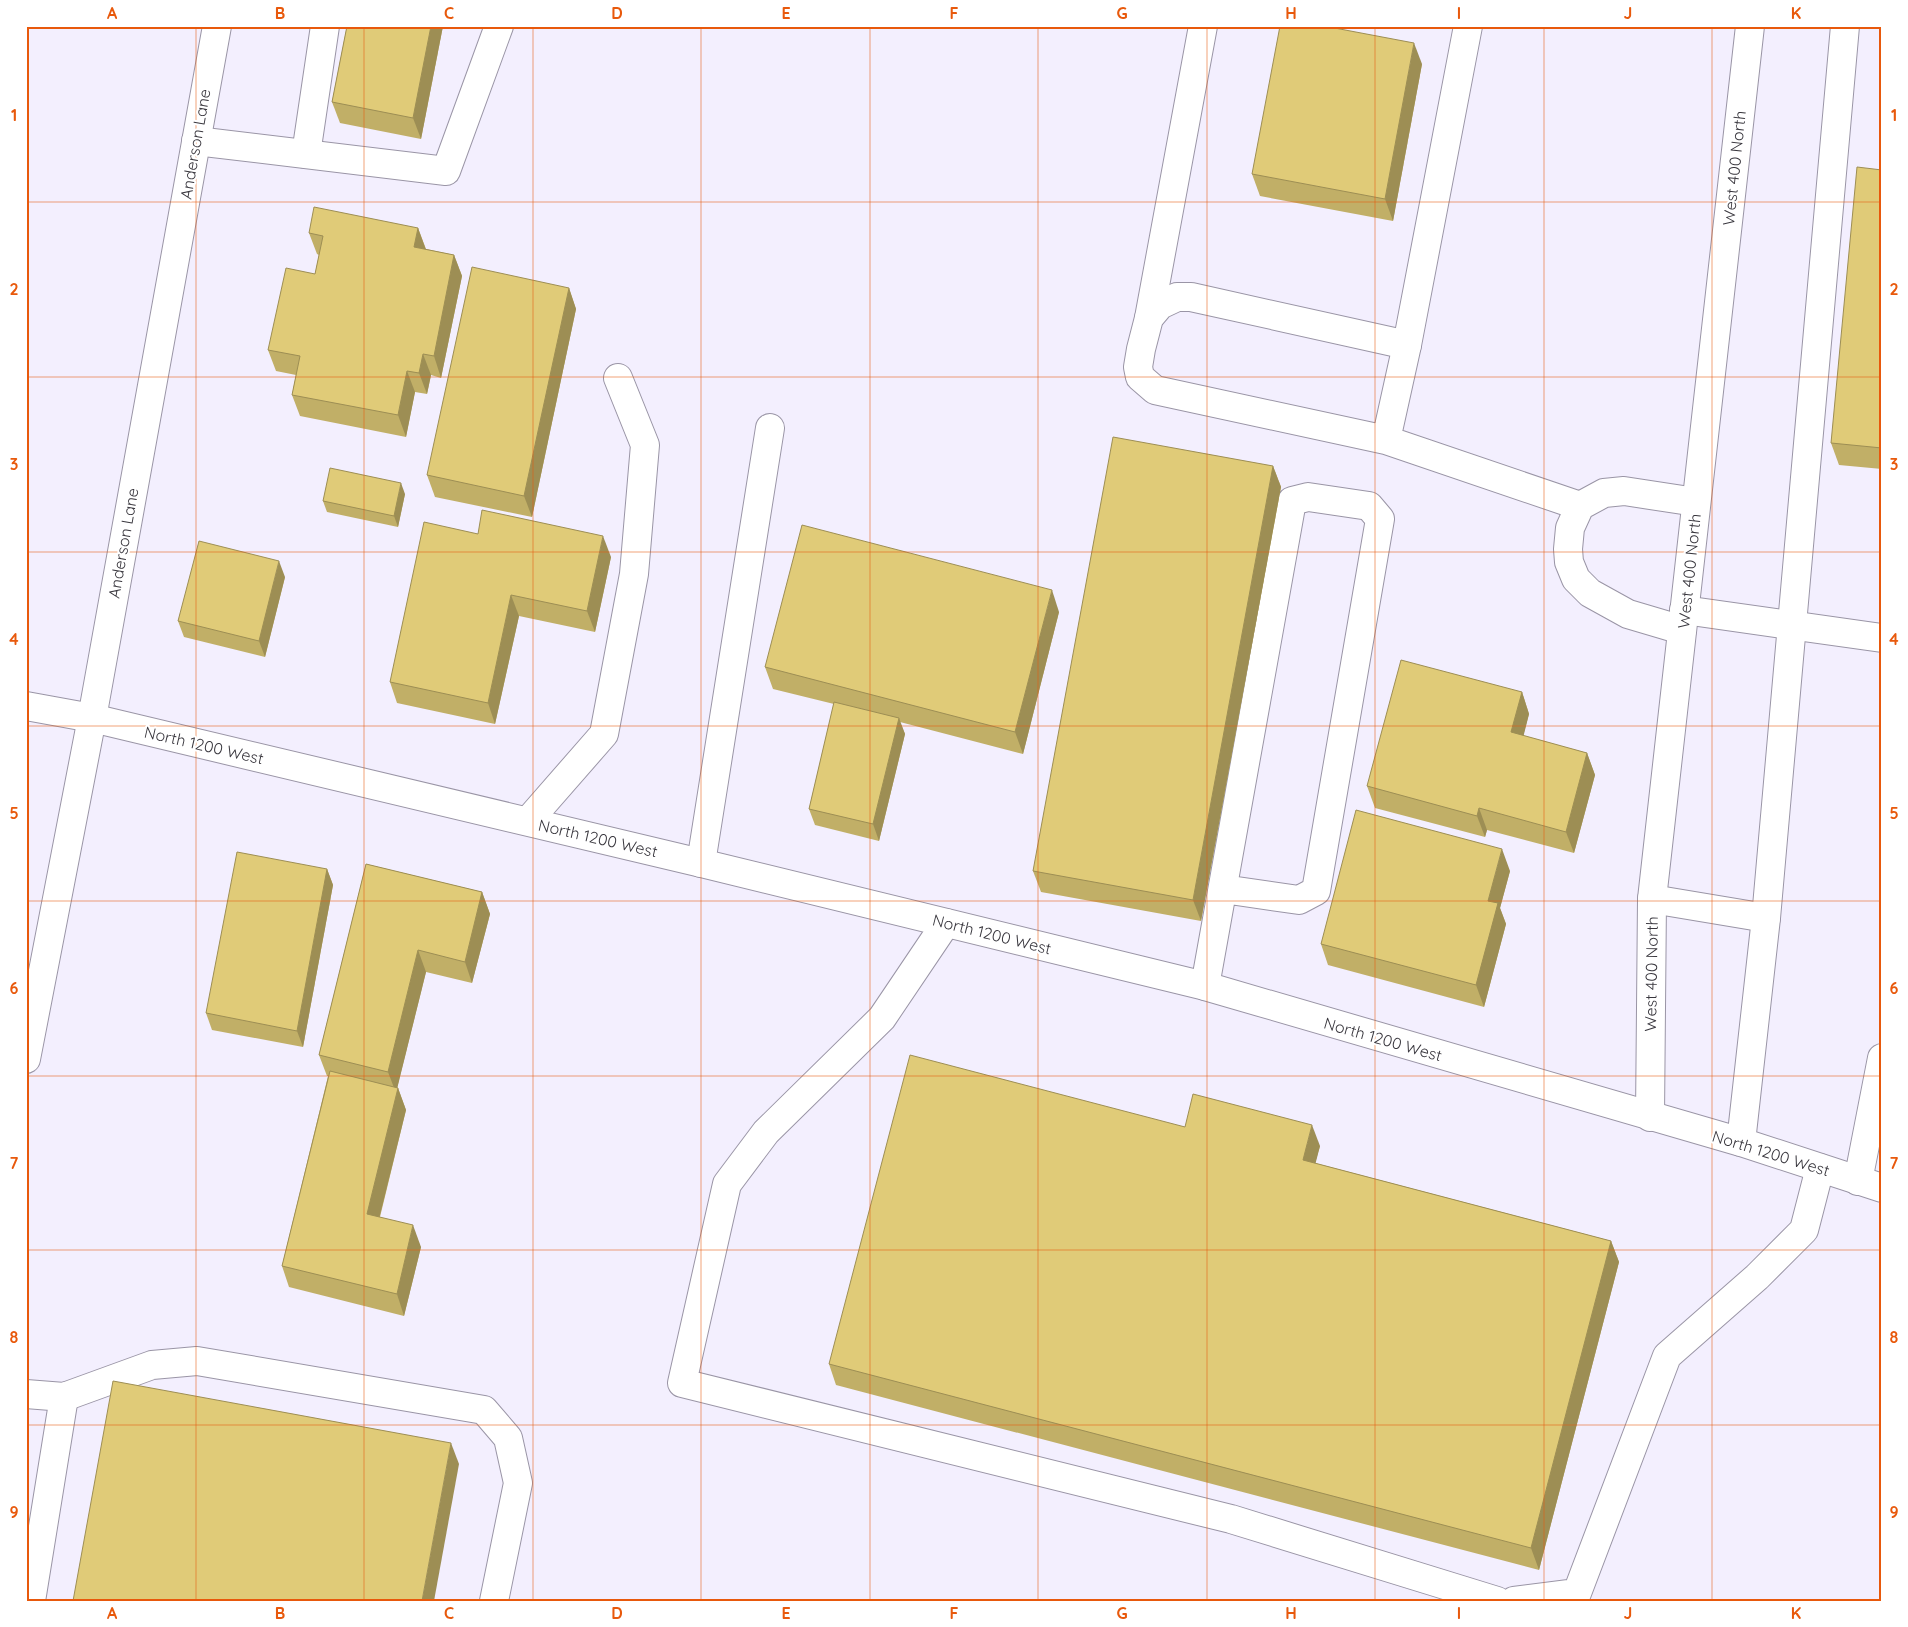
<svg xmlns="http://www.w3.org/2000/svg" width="1908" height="1627" font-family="Quicksand,sans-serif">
<rect width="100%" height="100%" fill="#f3effe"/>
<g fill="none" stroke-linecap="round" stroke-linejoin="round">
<defs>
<g id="minor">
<path d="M196,141L446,171L499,26"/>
<path d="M306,154L325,26"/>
<path d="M1149,318L1203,26"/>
<path d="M1407,345L1468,26"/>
<path d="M1386,440L1407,345L1191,297H1177L1160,305L1149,318L1141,349L1138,367L1140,377L1155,390L1386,440L1580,506"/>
<path d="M1684,610L1882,638"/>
<path d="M1682,630L1628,614L1590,593L1576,579L1569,562L1568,549L1570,528L1580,506L1604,493L1624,491L1696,502"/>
<path d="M26,706L92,718L701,863L1205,986L1741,1142L1882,1188"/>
<path d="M528,821L604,734L634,574L645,445L618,378"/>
<path d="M701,863L770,428"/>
<path d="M1652,899L1766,918"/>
<path d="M946,923L882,1018L766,1132L727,1184L682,1383L1231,1519L1497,1601"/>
<path d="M1205,986L1292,501L1308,497L1369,506L1380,519L1316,891L1299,900L1223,889"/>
<path d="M26,1059L92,718L217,26"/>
<path d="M1650,1117L1652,899L1750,26"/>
<path d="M1741,1142L1766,918L1845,26"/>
<path d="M1858,1181L1882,1058"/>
<path d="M26,1394L64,1397L152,1365L197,1361L484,1410L508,1438L518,1483L494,1601"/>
<path d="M31,1601L64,1397"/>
<path d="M1514,1601L1577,1593L1667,1356L1757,1277L1804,1230L1820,1168"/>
</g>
</defs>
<use href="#minor" stroke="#9a95a6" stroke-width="30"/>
<use href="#minor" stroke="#fff" stroke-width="28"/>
</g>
<g fill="#c1af67">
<path d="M347,26H443L421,139L340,123L332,102Z"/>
<path d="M1422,64L1393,221L1260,196L1252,174Z"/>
<path d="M1882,170V469L1839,465L1831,443Z"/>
<path d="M418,228L426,249L454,255L462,276L441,378L431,375L427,394L415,392L406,437L300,416L292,395L296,375L276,371L268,350L315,274L319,255L317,254L309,233Z"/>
<path d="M569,288L576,309L532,517L435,497L427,475Z"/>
<path d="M1273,466L1281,487L1201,921L1041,892L1033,871Z"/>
<path d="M405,494L398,527L327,512L323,501Z"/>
<path d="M478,534L611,557L595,632L519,616L495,724L397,703L390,682Z"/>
<path d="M285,577L265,657L184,637L178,621Z"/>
<path d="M1059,612L1023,754L900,722L905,734L879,841L815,825L809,809L834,704L773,689L765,667Z"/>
<path d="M1522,692L1529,714L1523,736L1587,753L1595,775L1574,853L1487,830L1485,837L1375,808L1367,786Z"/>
<path d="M366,864L482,892L490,914L472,983L426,972L397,1088H398L406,1110L380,1217L421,1247L404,1316L289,1287L282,1266L328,1076H327L319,1055Z"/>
<path d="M327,869L333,885L303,1047L212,1030L206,1013Z"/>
<path d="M1510,871L1500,908L1506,924L1484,1007L1328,965L1321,944Z"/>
<path d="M1185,1127L1320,1146L1315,1163L1611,1241L1619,1262L1539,1570L836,1385L829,1364Z"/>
</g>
<g fill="#9d8e54">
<path d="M431,26H443L421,139L413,118Z"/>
<path d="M1414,43L1422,64L1393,221L1385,199Z"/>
<path d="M418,228L426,250L414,247Z"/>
<path d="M454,255L462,276L441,378L434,356Z"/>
<path d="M569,288L576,309L532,517L524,496Z"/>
<path d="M423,354L431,375L427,394L419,373Z"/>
<path d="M407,371L415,392L406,437L398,415Z"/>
<path d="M1273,466L1281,487L1201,921L1193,900Z"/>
<path d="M401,483L405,494L398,527L394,516Z"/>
<path d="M603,536L611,557L595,632L587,611Z"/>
<path d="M279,561L285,577L265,657L259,641Z"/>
<path d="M1052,590L1059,612L1023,754L1015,732Z"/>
<path d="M511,595L519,616L495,724L488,703Z"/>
<path d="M1522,692L1529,714L1519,754L1511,732Z"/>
<path d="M899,718L905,734L879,841L873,824Z"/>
<path d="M1587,753L1595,775L1574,853L1566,832Z"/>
<path d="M1479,808L1487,830L1485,837L1477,816Z"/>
<path d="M1502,849L1510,871L1500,908L1506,924L1484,1007L1476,985L1488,901Z"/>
<path d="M327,869L333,885L303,1047L297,1031Z"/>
<path d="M482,892L490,914L472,983L465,962Z"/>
<path d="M418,950L426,972L396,1093L388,1072Z"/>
<path d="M398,1088L406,1110L375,1235L367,1214Z"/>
<path d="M1312,1125L1320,1146L1311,1181L1303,1160Z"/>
<path d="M413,1225L421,1247L404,1316L397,1294Z"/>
<path d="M1611,1241L1619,1262L1539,1570L1531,1548Z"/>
<path d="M451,1443L459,1464L434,1601H422Z"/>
</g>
<g fill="#e0cb78" stroke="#9d8e54">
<path d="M347,26H431L413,118L332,102Z"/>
<path d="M1280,26H1324L1414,43L1385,199L1252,174Z"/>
<path d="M1857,167L1882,170V448L1831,443Z"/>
<path d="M314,207L418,228L414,247L454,255L434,356L423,354L419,373L407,371L398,415L292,395L300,356L268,350L286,268L315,274L323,236L309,233Z"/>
<path d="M472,267L569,288L524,496L427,475Z"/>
<path d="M1113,437L1273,466L1193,900L1033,871Z"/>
<path d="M330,468L401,483L394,516L323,501Z"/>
<path d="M482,510L603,536L587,611L511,595L488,703L390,682L424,522L478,534Z"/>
<path d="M802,525L1052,590L1015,732L765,667Z"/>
<path d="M199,541L279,561L259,641L178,621Z"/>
<path d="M1401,660L1522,692L1511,732L1587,753L1566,832L1479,808L1477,816L1367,786Z"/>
<path d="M834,702L899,718L873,824L809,809Z"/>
<path d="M1356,810L1502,849L1488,901L1498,903L1476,985L1321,944Z"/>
<path d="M237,852L327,869L297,1031L206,1013Z"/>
<path d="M366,864L482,892L465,962L418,950L388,1072L319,1055Z"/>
<path d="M910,1055L1185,1127L1193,1094L1312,1125L1303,1160L1611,1241L1531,1548L829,1364Z"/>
<path d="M330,1071L398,1088L367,1214L413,1225L397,1294L282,1266Z"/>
<path d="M113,1381L451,1443L422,1601H73Z"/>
</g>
<path fill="none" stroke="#e8590c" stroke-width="1" stroke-opacity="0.55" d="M196,26V1601M364,26V1601M533,26V1601M701,26V1601M870,26V1601M1038,26V1601M1207,26V1601M1375,26V1601M1544,26V1601M1712,26V1601M26,202H1882M26,377H1882M26,552H1882M26,726H1882M26,901H1882M26,1076H1882M26,1250H1882M26,1425H1882"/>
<g text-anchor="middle" stroke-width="4" stroke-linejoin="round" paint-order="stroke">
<g font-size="16" fill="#38363d" stroke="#fff">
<text transform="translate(195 144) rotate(-80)" y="6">Anderson Lane</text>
<text transform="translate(1734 168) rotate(-84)" y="6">West 400 North</text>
<text transform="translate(123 543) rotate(-80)" y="6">Anderson Lane</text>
<text transform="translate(1689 571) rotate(-84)" y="6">West 400 North</text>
<text transform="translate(204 745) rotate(13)" y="6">North 1200 West</text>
<text transform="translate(598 838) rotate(13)" y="6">North 1200 West</text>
<text transform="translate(992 934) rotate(14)" y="6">North 1200 West</text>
<text transform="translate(1651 974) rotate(-89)" y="6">West 400 North</text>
<text transform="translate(1383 1039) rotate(16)" y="6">North 1200 West</text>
<text transform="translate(1771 1153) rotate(17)" y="6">North 1200 West</text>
</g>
</g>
<rect width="1908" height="1627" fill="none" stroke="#ffffff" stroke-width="55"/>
<rect x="28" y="28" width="1852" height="1572" fill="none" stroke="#e8590c" stroke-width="2"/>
<g font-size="16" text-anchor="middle" font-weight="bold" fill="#e8590c">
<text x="112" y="19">A</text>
<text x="280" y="19">B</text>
<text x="449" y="19">C</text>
<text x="617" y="19">D</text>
<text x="786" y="19">E</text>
<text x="954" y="19">F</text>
<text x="1122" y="19">G</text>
<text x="1291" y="19">H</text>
<text x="1459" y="19">I</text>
<text x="1628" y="19">J</text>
<text x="1796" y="19">K</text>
<text x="14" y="121">1</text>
<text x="1894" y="121">1</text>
<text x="14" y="295">2</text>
<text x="1894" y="295">2</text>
<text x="14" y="470">3</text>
<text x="1894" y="470">3</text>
<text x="14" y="645">4</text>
<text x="1894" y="645">4</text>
<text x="14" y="819">5</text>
<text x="1894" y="819">5</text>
<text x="14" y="994">6</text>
<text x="1894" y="994">6</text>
<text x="14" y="1169">7</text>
<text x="1894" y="1169">7</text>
<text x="14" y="1343">8</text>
<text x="1894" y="1343">8</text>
<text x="14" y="1518">9</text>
<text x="1894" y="1518">9</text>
<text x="112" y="1619">A</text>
<text x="280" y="1619">B</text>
<text x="449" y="1619">C</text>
<text x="617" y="1619">D</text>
<text x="786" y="1619">E</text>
<text x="954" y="1619">F</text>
<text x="1122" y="1619">G</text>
<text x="1291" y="1619">H</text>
<text x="1459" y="1619">I</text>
<text x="1628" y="1619">J</text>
<text x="1796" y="1619">K</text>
</g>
</svg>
